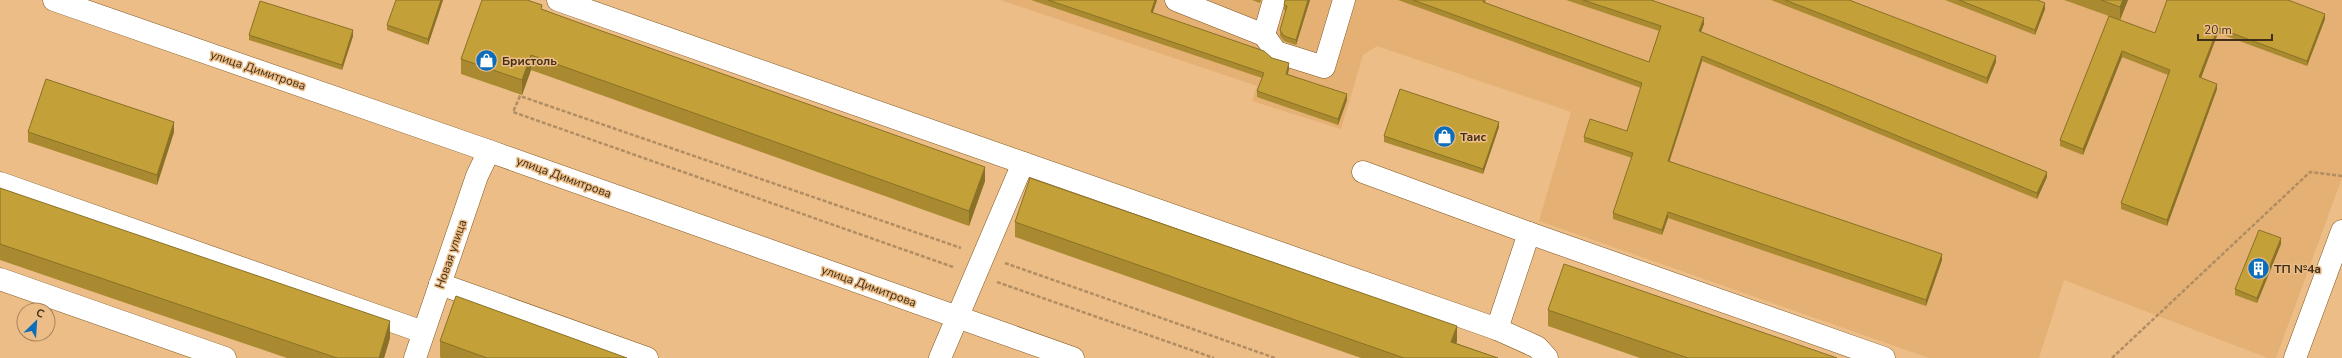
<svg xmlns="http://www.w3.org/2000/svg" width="2342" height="358" font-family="'Nunito Sans',sans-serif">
<rect width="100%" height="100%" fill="#ecbd87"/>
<path fill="#e4b074" d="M1000,0H2342V178L2276,358H2268L2064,280L2039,358H1929L1539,221L1571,112L1377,46L1363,55L1341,129L1252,101L1257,86Z"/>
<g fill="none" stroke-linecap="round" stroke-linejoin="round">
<defs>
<g id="minor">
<path d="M54,0L489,151L1073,358"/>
<path d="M558,0L1497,329L1537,347L1547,358"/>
<path d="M1176,0L1264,35L1276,52L1324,67L1344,0"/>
<path d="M1264,35L1274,0"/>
<path d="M1363,172L1529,233L1884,358"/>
<path d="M0,183L423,332"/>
<path d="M0,279L225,358"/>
<path d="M440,284L647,358"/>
<path d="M1497,329L1529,233"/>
<path d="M415,358L477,176L489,151"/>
<path d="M940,358L1023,163"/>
<path d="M2295,358L2342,231"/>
</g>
</defs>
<use href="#minor" stroke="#815722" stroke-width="23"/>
<g stroke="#b28d62" stroke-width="2.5" stroke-dasharray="4 2" stroke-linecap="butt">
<path d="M1005,263L1275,358"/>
<path d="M953,267L513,112L520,96L961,248"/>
<path d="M997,282L1214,358"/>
<path d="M2112,358L2310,172L2342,176"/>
</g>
<use href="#minor" stroke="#fff" stroke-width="22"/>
</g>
<g fill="#a98a30">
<path d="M443,0L428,45L387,30V25Z"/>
<path d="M1031,0H1157L1152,13L1272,58L1289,69L1288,74L1347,100L1338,125L1257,97V91L1262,78Z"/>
<path d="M1252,0H1261L1260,3Z"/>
<path d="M1285,0H1310L1296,45L1284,41L1280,36V30L1286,11L1284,10Z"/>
<path d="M1398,0H1486L1485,3L1649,62L1659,31L1566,0H1651L1704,24L1701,32L2047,177L2037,199L1702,61L1669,161L1942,260L1926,306L1668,218L1662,235L1613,219V213L1632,158L1584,142V137L1627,131L1641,88Z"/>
<path d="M1771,0H1849L1996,62L1987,84Z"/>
<path d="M1945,0H2037L2045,9L2035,35Z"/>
<path d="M2064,0H2128L2120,20L2155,33L2167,0L2325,19L2307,66L2218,33L2201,78L2217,89L2167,226L2121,209V203L2168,75L2122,57L2083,155L2060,146V140L2109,16Z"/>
<path d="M542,9L985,181L969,226L531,70L522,95L461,74V59Z"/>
<path d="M249,35L353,36L342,70L249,40Z"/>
<path d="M1499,127L1483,174L1384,142V136Z"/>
<path d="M28,132H174L157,185L28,142Z"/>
<path d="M0,188L390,338L384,358H287L0,260Z"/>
<path d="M1015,222L1457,341L1456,343L1498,358H1361L1015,237Z"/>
<path d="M2281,244L2257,303L2235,295V289Z"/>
<path d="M1548,310L1837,358H1640L1548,326Z"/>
<path d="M440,341L627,358H441L440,357Z"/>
</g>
<g fill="#897127">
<path d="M441,0H443L428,45V39Z"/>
<path d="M1155,0H1157L1151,18V12Z"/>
<path d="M1308,0H1310L1296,45V40Z"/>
<path d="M2123,0H2128L2120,20V7Z"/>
<path d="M2045,3V9L2035,35V30Z"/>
<path d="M2325,14V19L2307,66V61Z"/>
<path d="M1704,18V24L1699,37V31Z"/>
<path d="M2218,28V33L2199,83V77Z"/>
<path d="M353,30V36L342,70V65Z"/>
<path d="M2122,51V57L2083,155V149Z"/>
<path d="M531,55V70L522,95V80Z"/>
<path d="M1702,56V61L1668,166V161Z"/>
<path d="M1996,56V62L1987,84V78Z"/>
<path d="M1289,63V69L1286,79V74Z"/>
<path d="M2217,84V89L2167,226V220Z"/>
<path d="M1347,94V100L1338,125V119Z"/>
<path d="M174,122V132L157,185V175Z"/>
<path d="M1499,122V127L1483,174V169Z"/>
<path d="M985,167V181L969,226V211Z"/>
<path d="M2047,172V177L2037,199V193Z"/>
<path d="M1668,212V218L1662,235V230Z"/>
<path d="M2281,238V244L2257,303V298Z"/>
<path d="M1942,254V260L1926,306V300Z"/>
<path d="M390,321V338L384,358H379Z"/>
<path d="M1457,326V341L1451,357V342Z"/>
</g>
<g fill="#c4a138" stroke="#897127">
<path d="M396,0H441L428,39L387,25Z"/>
<path d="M482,0H527L542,5L541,9L599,30L985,167L969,211L531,55L522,80L461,59Z"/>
<path d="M1048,0H1155L1151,12L1264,51L1272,58L1289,63L1286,74L1347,94L1338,119L1257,91L1264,73Z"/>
<path d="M1285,0H1308L1296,40L1284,36L1280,30L1287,6L1284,5Z"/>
<path d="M1413,0H1484L1483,2L1649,62L1661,26L1583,0H1651L1704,18L1699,31L2047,172L2037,193L1702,56L1668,161L1942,254L1926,300L1668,212L1662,230L1613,213L1633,153L1584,137L1590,119L1627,131L1642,83Z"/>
<path d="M1785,0H1849L1996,56L1987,78Z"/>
<path d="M1959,0H2037L2045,3L2035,30Z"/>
<path d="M2101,0H2123L2120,7Z"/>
<path d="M2167,0H2288L2325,14L2307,61L2218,28L2199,77L2217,84L2167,220L2121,203L2170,70L2122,51L2083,149L2060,140L2109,16L2155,33Z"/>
<path d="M260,1L353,30L342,65L249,35Z"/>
<path d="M46,79L174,122L157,175L28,132Z"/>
<path d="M1400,89L1499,122L1483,169L1384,136Z"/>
<path d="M1030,178L1457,326L1451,342L1498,358H1404L1015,222Z"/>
<path d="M0,188L390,321L379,358H337L0,244Z"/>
<path d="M2259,230L2281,238L2257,298L2235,289Z"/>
<path d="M1564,264L1837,358H1688L1548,310Z"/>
<path d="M456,296L627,358H487L440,341Z"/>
</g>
<defs>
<symbol id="shop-disc" viewBox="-11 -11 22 22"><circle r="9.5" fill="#0c6eba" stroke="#ecbd87"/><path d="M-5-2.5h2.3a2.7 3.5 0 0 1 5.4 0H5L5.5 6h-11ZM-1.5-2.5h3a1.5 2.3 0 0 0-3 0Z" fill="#fff"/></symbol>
<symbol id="building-disc" viewBox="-11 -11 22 22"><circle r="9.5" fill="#0c6eba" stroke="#ecbd87"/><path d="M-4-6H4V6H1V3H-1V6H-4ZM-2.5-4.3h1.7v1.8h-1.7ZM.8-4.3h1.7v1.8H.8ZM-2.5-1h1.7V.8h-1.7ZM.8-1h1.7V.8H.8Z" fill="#fff"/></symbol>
</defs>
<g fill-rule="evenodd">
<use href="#shop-disc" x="474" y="48" width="25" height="25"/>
<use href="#shop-disc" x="1432" y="124" width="25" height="25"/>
<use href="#building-disc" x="2246" y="256" width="25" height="25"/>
</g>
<g text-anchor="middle" stroke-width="3" stroke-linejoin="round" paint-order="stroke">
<g font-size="12" font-weight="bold" fill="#412f19" stroke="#ecbd87" text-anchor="start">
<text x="502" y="65">Бристоль</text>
<text x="1460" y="141">Таис</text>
<text x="2274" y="273">ТП №4а</text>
</g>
<g font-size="12" fill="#412f19" stroke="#ecbd87">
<text transform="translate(258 70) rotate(19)" y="4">улица Димитрова</text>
<text transform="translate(564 177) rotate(20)" y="4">улица Димитрова</text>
<text transform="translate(451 254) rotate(-71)" y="4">Новая улица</text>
<text transform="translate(869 286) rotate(20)" y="4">улица Димитрова</text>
</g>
</g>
<g transform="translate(36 322) rotate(25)"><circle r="19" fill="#ecbd87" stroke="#a8845b"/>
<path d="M0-3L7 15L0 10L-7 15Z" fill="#0c6eba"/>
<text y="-6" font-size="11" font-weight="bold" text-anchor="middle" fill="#412f19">С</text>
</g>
<path d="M2198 34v6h74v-6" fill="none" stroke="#412f19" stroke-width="2"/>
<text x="2204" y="34" font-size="12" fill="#412f19" stroke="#ecbd87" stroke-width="3" paint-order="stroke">20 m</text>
</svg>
